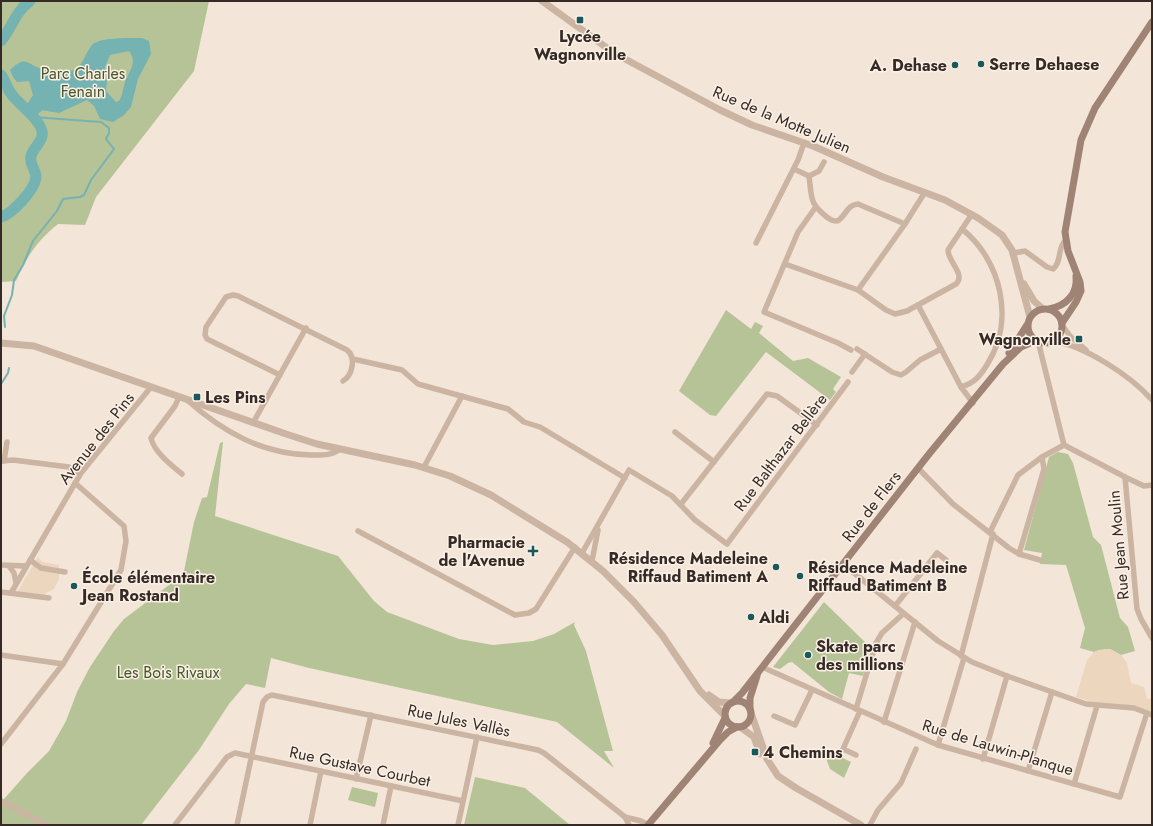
<svg xmlns="http://www.w3.org/2000/svg" width="1153" height="826" font-family="Jost,sans-serif">
<rect width="100%" height="100%" fill="#f3e5d8"/>
<g fill="#b6c397">
<path d="M1,1H209L194,71L96,197L85,225L58,224C36,242 28,255 16,281L1,282Z"/>
<path d="M726,310L751,329L755,322L763,326L759,333L793,361L808,358L841,377L833,389L836,392L830,400L766,352L716,416L710,415L679,391Z"/>
<path d="M223,442L215,516L338,556L374,601L387,612L459,639L493,645L533,641L554,634L575,622L574,625L586,651L613,751H604L614,768L557,722L309,668L271,658L265,688L246,684L229,704L199,750L141,825H1V805L4,799L27,773L49,751L66,721L77,692L90,667L114,631L124,619L181,576L184,571L194,522L202,498L207,497L220,443Z"/>
<path d="M1058,452L1068,454L1073,463L1093,537L1101,545L1120,618L1128,627L1135,651L1121,655L1110,649L1099,650L1094,652L1080,648L1085,628L1066,565L1040,564L1042,553L1024,550L1049,457Z"/>
<path d="M824,602L870,647L863,676L849,673L842,699L829,692L792,662L788,663L780,669L773,667Z"/>
<path d="M835,754L851,762L844,778L830,769L826,758Z"/>
<path d="M475,777L525,788L570,825H464Z"/>
<path d="M352,787L378,793L375,807L348,800Z"/>
</g>
<g fill="#ecd6be">
<path d="M38,557L42,562L59,565V579L54,589L46,593L44,597L16,594Z"/>
<path d="M1110,649L1121,655L1127,663L1131,683L1144,687L1147,699L1152,698V712L1118,705V704L1093,702L1076,697L1087,660L1094,652L1099,650Z"/>
</g>
<path fill="#75b2b2" fill-rule="evenodd" d="M142,38L149,41L151,54L138,79L131,107L124,115L113,122L100,119L94,106L87,100L59,113L41,110L31,116L26,110L28,103L33,95L29,81L17,82L13,77L10,70C25,56 25,62 39,68C47,72 62,72 70,71C83,69 85,52 93,44C102,37 131,38 142,38ZM129,51C138,63 129,71 125,82C123,88 123,95 119,101L116,102L106,91L107,81L105,67L110,55Z"/>
<g fill="none" stroke-linecap="round" stroke-linejoin="round">
<g stroke="#75b2b2" stroke-width="2">
<path d="M5,327L4,316L12,295L14,280L23,265L33,241L57,211L63,199L80,197L84,195L91,180L114,149L106,139L109,133V128L101,122L33,117L41,110"/>
<path d="M1,384L8,373L9,368"/>
</g>
<g stroke="#75b2b2" stroke-width="11">
<path d="M1,41C12,28 15,12 30,1"/>
<path d="M1,75C6,81 7,90 13,96C21,106 36,116 41,128C46,140 34,146 31,156C29,163 35,169 36,176C36,189 12,214 1,217"/>
</g>
<g stroke="#ccb4a3" stroke-width="5.5">
<path d="M794,169L809,176L819,171L824,162"/>
<path d="M809,176C812,199 809,203 828,218C831,220 835,223 839,220C846,215 847,205 858,204L905,224"/>
<path d="M815,208L798,232L764,312L838,343L851,350"/>
<path d="M756,243L798,160L804,143"/>
<path d="M1014,253L1025,251L1047,267L1053,269C1062,262 1057,249 1065,241"/>
<path d="M785,264L858,290L886,310L895,314L907,311L956,284C966,274 948,262 948,250L972,214"/>
<path d="M858,290L905,224L925,192"/>
<path d="M918,305L961,387L973,403"/>
<path d="M1062,325L1070,336L1086,350"/>
<path d="M1038,341L1064,445"/>
<path d="M1052,341C1084,345 1131,376 1152,400"/>
<path d="M857,349L892,372L901,375L906,372L920,360L941,349"/>
<path d="M353,359L402,370L418,384L508,409L524,422L540,427L625,478"/>
<path d="M852,372L865,354"/>
<path d="M280,375L207,339L205,335L206,327L226,297L233,295L238,296L347,350C356,357 353,375 343,381"/>
<path d="M961,387C975,383 981,375 988,363C1015,320 1001,260 962,229"/>
<path d="M179,397L175,406L151,438C154,452 171,465 182,474"/>
<path d="M187,400C223,432 262,454 311,455C322,455 331,456 340,449"/>
<path d="M253,423L306,328"/>
<path d="M675,432L714,462"/>
<path d="M1064,445L1125,477L1137,609L1141,619L1152,638"/>
<path d="M1,461L13,460L69,467L79,476"/>
<path d="M4,461L7,442"/>
<path d="M424,467L462,396"/>
<path d="M918,468L953,504L1009,548L1019,554L1040,560"/>
<path d="M1125,477L1144,486L1152,485"/>
<path d="M681,504L767,394L777,396L817,425"/>
<path d="M358,531L515,615L529,613L536,609L575,547"/>
<path d="M990,532L1018,475L1042,457L1064,445"/>
<path d="M582,553L629,470L672,496L695,520L727,544L848,382"/>
<path d="M1019,554L1044,469L1042,457"/>
<path d="M30,560L41,568L65,572"/>
<path d="M592,561L598,530"/>
<path d="M843,564L938,641L972,662L1007,676L1086,704L1134,708L1152,715"/>
<path d="M1,565L26,566"/>
<path d="M9,566L14,573L16,583"/>
<path d="M1,592L49,598"/>
<path d="M11,593L81,473L151,387"/>
<path d="M895,606L937,553L946,560"/>
<path d="M1,655L63,664"/>
<path d="M961,656L993,534"/>
<path d="M762,667L938,745L1120,797L1147,713"/>
<path d="M856,709L876,643L882,633L903,614"/>
<path d="M774,716L795,725L812,690"/>
<path d="M884,722L915,622"/>
<path d="M1,744L63,664L121,570L126,541L124,526L75,483"/>
<path d="M938,745L964,658"/>
<path d="M856,755L843,749L860,711"/>
<path d="M983,759L1007,676"/>
<path d="M1028,771L1052,692"/>
<path d="M356,779L371,715"/>
<path d="M1074,784L1097,706"/>
<path d="M1,801L47,825"/>
<path d="M625,817L629,825"/>
<path d="M175,825L227,757L235,753L463,801"/>
<path d="M237,825L263,702L267,697L272,695L538,750L544,753L625,817L641,821L648,825"/>
<path d="M310,825L321,771"/>
<path d="M383,825L391,786"/>
<path d="M458,825L477,737"/>
<path d="M870,825L878,810L901,783L916,749"/>
</g>
<g stroke="#ccb4a3" stroke-width="7">
<path d="M542,1L614,53L720,110L752,125L813,146L883,177L945,200L978,218L1002,235L1012,250L1030,317"/>
<path d="M1024,284L1034,301L1043,309"/>
<path d="M1,343L34,346L286,434L317,444L415,465L450,476L491,495L567,542L603,571L634,602L662,635L700,691L725,716"/>
<path d="M709,695L719,702L731,703"/>
<path d="M751,713L767,759L778,776L796,788L861,825"/>
<path d="M740,727L754,737L760,754"/>
</g>
<g stroke="#9f8375" stroke-width="7">
<path d="M1049,309C1066,306 1078,294 1076,276"/>
<circle cx="1045" cy="326" r="17"/>
<path d="M1062,323L1076,302L1081,291L1080,282L1068,251L1065,232L1081,140L1095,108L1152,22"/>
<path d="M1009,353L1027,325"/>
<circle cx="738" cy="714" r="13"/>
<path d="M733,702L742,693L929,454L1003,364L1021,347L1037,340"/>
<path d="M750,709V698L757,676"/>
<path d="M713,743L725,718"/>
<path d="M648,825L720,740L728,732L737,727"/>
</g>
</g>
<g fill="#19595b" stroke="#faf0e5" stroke-width="1.5">
<rect x="576" y="16" width="8" height="8" rx="2"/>
<circle cx="981" cy="64" r="4"/>
<circle cx="955" cy="65" r="4"/>
<rect x="1075" y="335" width="8" height="8" rx="2"/>
<rect x="193" y="393" width="8" height="8" rx="2"/>
<path d="M531 545h4v4h4v4h-4v4h-4v-4h-4v-4h4z"/>
<circle cx="776" cy="567" r="4"/>
<circle cx="800" cy="576" r="4"/>
<circle cx="74" cy="586" r="4"/>
<circle cx="751" cy="617" r="4"/>
<circle cx="808" cy="655" r="4"/>
<rect x="751" y="748" width="8" height="8" rx="2"/>
</g>
<g text-anchor="middle" stroke-width="3" stroke-linejoin="round" paint-order="stroke">
<g font-size="16" font-weight="bold" fill="#362a26" stroke="#faf0e5" text-anchor="start">
<text x="580" y="42" text-anchor="middle">Lycée<tspan x="580" dy="18">Wagnonville</tspan></text>
<text x="989" y="70">Serre Dehaese</text>
<text x="947" y="71" text-anchor="end">A. Dehase</text>
<text x="1071" y="345" text-anchor="end">Wagnonville</text>
<text x="205" y="403">Les Pins</text>
<text x="525" y="548" text-anchor="end">Pharmacie<tspan x="525" dy="18">de l'Avenue</tspan></text>
<text x="768" y="564" text-anchor="end">Résidence Madeleine<tspan x="768" dy="18">Riffaud Batiment A</tspan></text>
<text x="808" y="573">Résidence Madeleine<tspan x="808" dy="18">Riffaud Batiment B</tspan></text>
<text x="82" y="583">École élémentaire<tspan x="82" dy="18">Jean Rostand</tspan></text>
<text x="759" y="623">Aldi</text>
<text x="816" y="652">Skate parc<tspan x="816" dy="18">des millions</tspan></text>
<text x="763" y="758">4 Chemins</text>
</g>
<g font-size="16" fill="#475628" stroke="#faf0e5">
<text x="83" y="79">Parc Charles<tspan x="83" dy="18">Fenain</tspan></text>
<text x="168" y="678">Les Bois Rivaux</text>
</g>
<g font-size="16" fill="#362a26" stroke="#faf0e5">
<text transform="translate(782 119) rotate(23)" y="6">Rue de la Motte Julien</text>
<text transform="translate(96 438) rotate(-52)" y="6">Avenue des Pins</text>
<text transform="translate(780 452) rotate(-53)" y="6">Rue Balthazar Bellère</text>
<text transform="translate(871 506) rotate(-52)" y="6">Rue de Flers</text>
<text transform="translate(1118 545) rotate(-95)" y="6">Rue Jean Moulin</text>
<text transform="translate(459 720) rotate(12)" y="6">Rue Jules Vallès</text>
<text transform="translate(998 747) rotate(17)" y="6">Rue de Lauwin-Planque</text>
<text transform="translate(360 766) rotate(12)" y="6">Rue Gustave Courbet</text>
</g>
</g>
<rect width="1153" height="826" fill="none" stroke="#362a26" stroke-width="4"/>
</svg>
